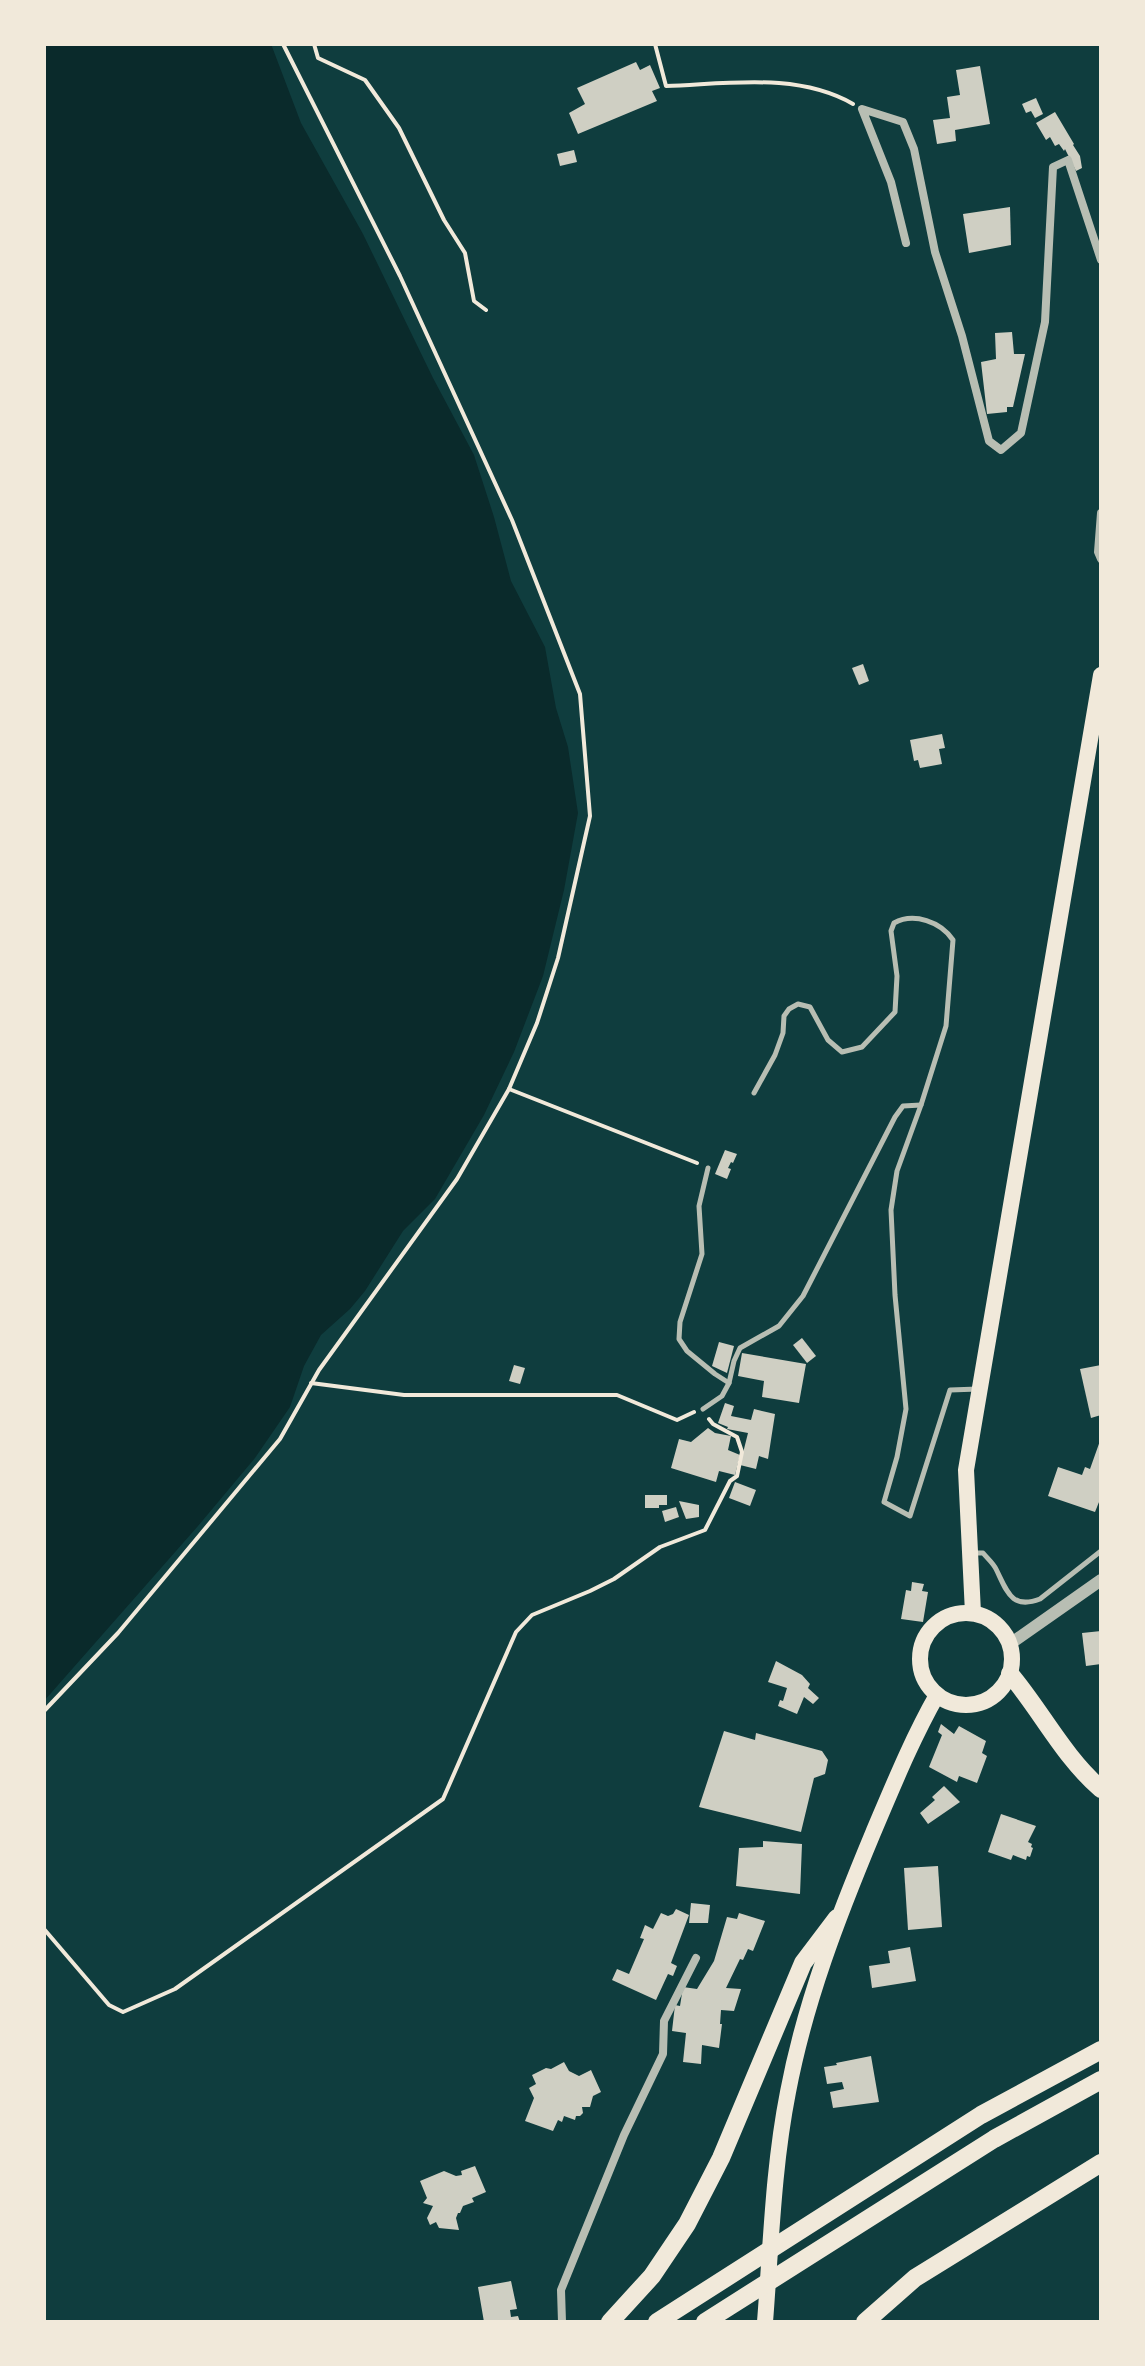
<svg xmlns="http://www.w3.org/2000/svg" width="1145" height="2366" font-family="Montserrat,sans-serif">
<rect width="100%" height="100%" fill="#0f3d3e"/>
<path fill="#0a2a2b" d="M44,44H271L301,123L363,234L433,378L474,455L494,517L511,581L545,647L556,708L568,747L578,813L564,890L543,976L514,1052L484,1115L435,1199L403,1231L365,1291L350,1309L321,1335L304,1366L290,1407L255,1458L198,1526L44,1701Z"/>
<g fill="#cfcfc3">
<path d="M636,62L640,70L650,65L660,88L652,91L657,101L578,134L569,113L585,104L577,88Z"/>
<path d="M980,66L990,124L955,130L956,141L937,144L933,120L950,118L947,97L960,95L956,70Z"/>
<path d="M1036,98L1043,114L1035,118L1031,111L1026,113L1022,104Z"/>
<path d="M1055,112L1074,144L1073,145L1080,156L1082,168L1076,171L1065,149L1064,151L1059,144L1055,146L1050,137L1046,140L1036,123Z"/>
<path d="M574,150L577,162L560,166L557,154Z"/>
<path d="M1010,207L1011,245L969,253L963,214Z"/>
<path d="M1012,332L1014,354H1025L1013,407H1007V412L987,414L981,362L996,359L995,333Z"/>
<path d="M863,664L869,681L859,685L852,668Z"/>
<path d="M942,734L945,748L939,749L942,764L920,768L918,760L914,761L910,740Z"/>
<path d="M725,1150L737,1154L733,1163L731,1162L728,1168L731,1169L727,1179L715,1174Z"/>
<path d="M802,1338L816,1356L807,1363L793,1345Z"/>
<path d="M719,1342L734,1346L727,1373L712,1366Z"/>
<path d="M742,1353L806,1364L799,1403L762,1397L764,1381L738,1376Z"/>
<path d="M514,1365L525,1368L520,1384L509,1381Z"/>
<path d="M1101,1365V1415L1091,1418L1080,1369Z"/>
<path d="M725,1403L734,1406L731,1416L751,1420L754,1409L775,1414L768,1459L759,1456L756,1469L740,1465L748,1433L727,1429L728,1427L718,1423Z"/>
<path d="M708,1428L715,1433L731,1436L728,1450L740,1455L735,1475L719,1471L716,1482L671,1468L679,1439L691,1442Z"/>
<path d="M1101,1438V1497L1095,1512L1048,1496L1058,1467L1082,1475L1085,1467L1090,1469Z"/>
<path d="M735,1482L756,1490L750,1506L729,1498Z"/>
<path d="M645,1495H667V1505H659V1508H645Z"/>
<path d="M679,1501L699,1505V1517L686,1519Z"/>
<path d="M676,1507L679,1517L665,1522L662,1511Z"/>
<path d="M912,1582L924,1584L922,1591L928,1592L923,1622L901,1619L906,1590L911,1591Z"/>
<path d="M1101,1631V1664L1086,1666L1082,1633Z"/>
<path d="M776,1661L802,1675L810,1684L808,1688L819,1698L813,1704L804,1697L797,1714L778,1706L780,1700L783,1701L787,1688L768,1682Z"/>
<path d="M941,1724L954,1734L959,1726L986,1741L982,1753L987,1756L977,1783L959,1776L957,1782L929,1767L942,1735L938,1732Z"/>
<path d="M724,1731L755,1740L756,1733L822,1751L828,1760L825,1774L814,1778L801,1832L699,1807Z"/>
<path d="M944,1786L960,1802L928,1824L920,1813L935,1800L932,1797Z"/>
<path d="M1001,1814L1036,1826L1028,1842L1032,1844L1031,1847L1033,1848L1030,1857L1027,1856L1026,1860L1013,1855L1011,1860L988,1852Z"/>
<path d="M763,1841L802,1844L800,1894L736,1886L739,1848L763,1847Z"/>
<path d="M938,1866L942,1927L908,1930L904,1868Z"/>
<path d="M691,1903L710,1905L708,1923H689Z"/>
<path d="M676,1909L689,1915L671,1963L677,1966L673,1976L668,1974L656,2000L612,1980L617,1969L629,1974L644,1939L640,1938L645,1925L653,1929L661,1913L668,1916L673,1914Z"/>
<path d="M739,1913L765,1921L753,1951L748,1949L743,1960L740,1959L726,1988L741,1989L734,2011L721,2010L720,2024H722L719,2048L702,2045L701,2064L683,2062L686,2033L672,2031L675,2005L680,2006L683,1987L697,1989L714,1961L727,1917L737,1919Z"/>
<path d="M910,1947L916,1981L872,1988L869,1966L890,1963L888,1951Z"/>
<path d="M871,2056L879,2102L833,2108L830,2092L844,2089L842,2082L827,2084L824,2067L837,2065L836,2063Z"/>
<path d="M564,2062L569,2071L579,2076L591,2070L601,2092L593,2096L590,2107H582L583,2113L580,2116H576L575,2120L564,2116L562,2122L558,2120L553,2131L525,2121L534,2098L529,2088L536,2084L532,2075L546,2068L551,2069Z"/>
<path d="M475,2166L486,2192L472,2198L474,2202L463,2206L460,2213H458L456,2218L459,2230L439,2228L436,2222L430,2225L427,2218L433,2206L423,2203L427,2198L420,2181L444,2171L456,2176L462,2175L461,2171Z"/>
<path d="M511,2281L517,2309L510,2310L511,2317L518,2316L520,2322H484L478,2287Z"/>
</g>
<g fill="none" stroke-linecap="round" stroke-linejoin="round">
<g stroke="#f1e9da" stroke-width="4">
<path d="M314,44L318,58L365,80L399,128L444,220L465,253L474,301L486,310"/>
<path d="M655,44L666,86C728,84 797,72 853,104"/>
<path d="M509,1089L697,1163"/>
<path d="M311,1383L404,1395H617L677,1420L694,1412"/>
<path d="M44,1711L118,1633L280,1439L319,1370L457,1179L509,1089L537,1023L558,958L590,816L580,694L512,520L400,276L283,44"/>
<path d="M44,1929L109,2005L123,2012L175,1989L443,1799L516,1632L532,1615L590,1591L614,1579L660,1547L705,1530L730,1481L737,1476L742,1452L737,1437L713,1424L709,1419"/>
</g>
<g stroke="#b8beb3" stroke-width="5">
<path d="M754,1093L775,1055L783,1033L784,1016L789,1009L798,1004L810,1007L828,1040L842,1052L862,1047L895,1012L897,976L891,931L894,923C914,912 941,922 953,940L946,1026L921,1105L897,1171L891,1210L895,1295L906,1409L897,1457L884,1502L910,1516L950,1390L978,1389"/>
<path d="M708,1168L699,1206L702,1254L680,1322L679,1339L687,1351L715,1374L729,1383"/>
<path d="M703,1409L722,1396L729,1383L734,1361L740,1348L779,1326L803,1296L895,1117L903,1106L921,1105"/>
<path d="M975,1553H983C988,1559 993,1563 996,1569C1007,1591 1011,1610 1040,1599L1101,1551"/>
</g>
<g stroke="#b8beb3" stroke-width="8">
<path d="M906,243L891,182L862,109L903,122L914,149L935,252L962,336L989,441L1001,450L1021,433L1045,322L1053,167L1068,160L1101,260"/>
<path d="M1101,513L1098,552L1101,559"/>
<path d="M562,2322L561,2290L624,2135L663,2054L664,2021L696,1958"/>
</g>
<path stroke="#b8beb3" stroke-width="12" d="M1010,1644L1101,1580"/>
<g stroke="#f1e9da" stroke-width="16">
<circle cx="966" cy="1659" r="46"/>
<path d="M973,1613L966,1470L1101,675"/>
<path d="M765,2322C771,2246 773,2168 788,2092C805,2002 838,1917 873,1833C893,1786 912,1739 937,1695"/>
</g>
<g stroke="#f1e9da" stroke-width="18">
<path d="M1010,1674C1042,1712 1063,1756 1101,1789"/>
<path d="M657,2322L981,2115L1101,2050"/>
<path d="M705,2322L994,2139L1101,2080"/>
<path d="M865,2322L915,2278L1101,2163"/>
</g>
<path stroke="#f1e9da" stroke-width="18" d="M610,2322L652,2276L687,2224L721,2158L803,1963L837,1918"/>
</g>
<rect width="1145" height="2366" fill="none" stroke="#f1e9da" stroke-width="92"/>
</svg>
